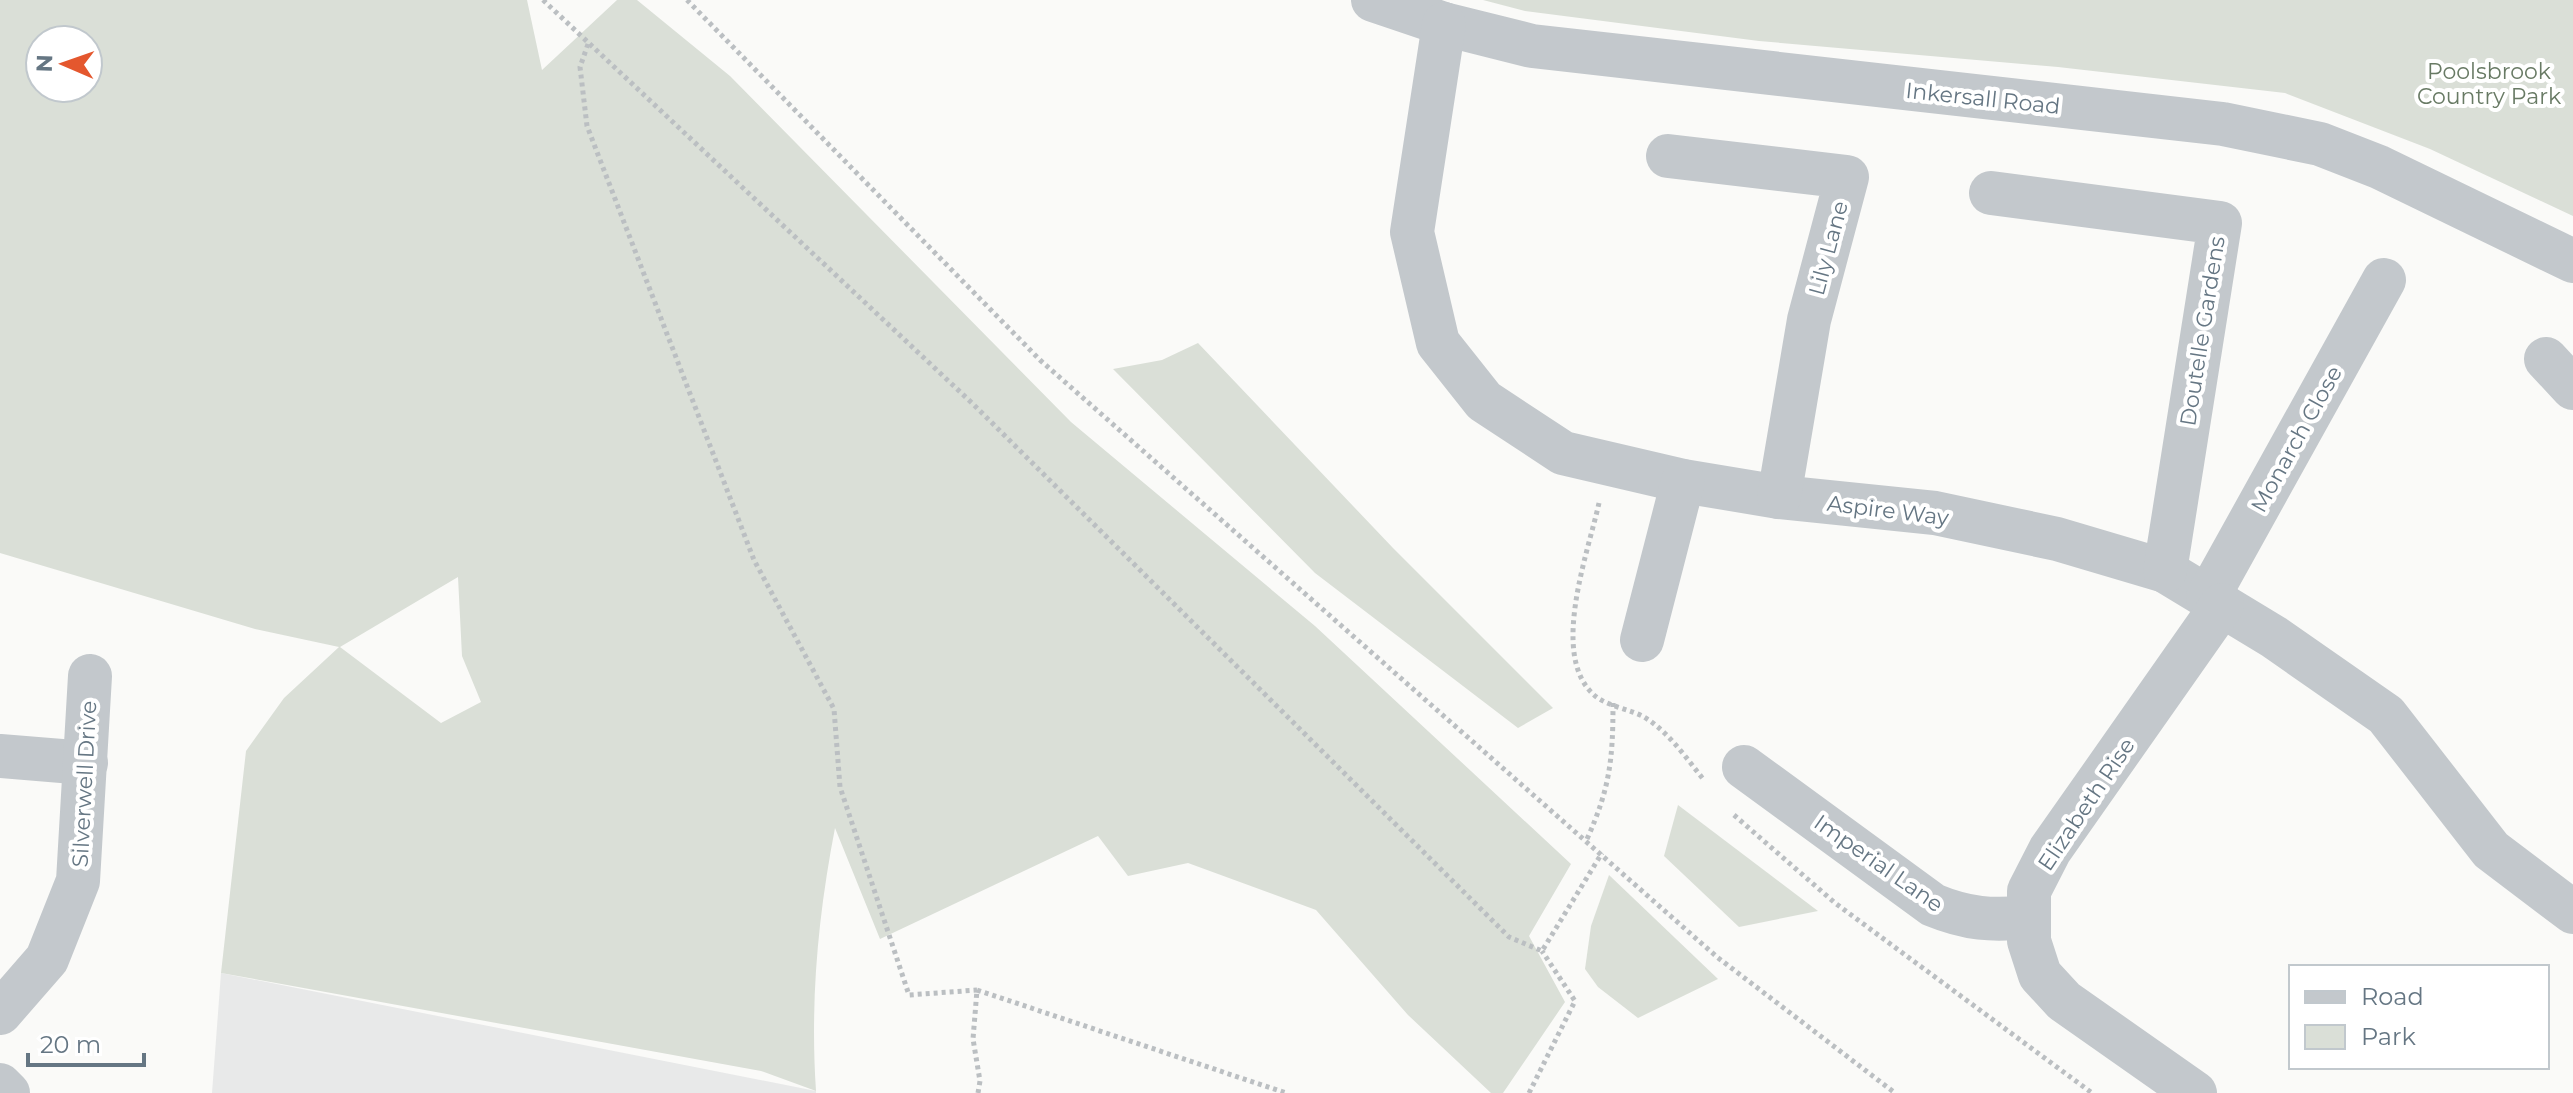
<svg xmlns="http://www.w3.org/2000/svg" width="2573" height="1093" font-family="Montserrat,sans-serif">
<rect width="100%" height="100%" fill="#fafaf8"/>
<path fill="#e8e9e9" d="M221,973L816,1091V1093H212Z"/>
<g fill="#dadfd7" fill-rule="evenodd">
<path d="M0,0H527L542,70L617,0H637L730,76L1071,422L1315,626L1571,864L1529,936L1565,1002L1503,1093H1491L1408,1015L1316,910L1188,863L1128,876L1098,836L880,939L835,828C818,916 810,1002 816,1091L761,1071L221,973L246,751L284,698L339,647L255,629L0,553ZM40,40H88V88H40ZM458,577L462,656L481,702L441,723L340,647Z"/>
<path d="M1483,0H2573V216L2430,149L2285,93L2058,67L1759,41L1525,11Z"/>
<path d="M1198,343L1393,548L1553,708L1518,728L1315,573L1113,369L1162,360Z"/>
<path d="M1678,805L1818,911L1739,927L1664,856Z"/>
<path d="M1609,875L1718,979L1638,1018L1598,987L1585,969L1591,926Z"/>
</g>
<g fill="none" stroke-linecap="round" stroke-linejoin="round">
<g stroke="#bbbfc2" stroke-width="5" stroke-dasharray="4 4" stroke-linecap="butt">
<path d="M543,0L973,404L1509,937L1542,951L1602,853"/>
<path d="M687,0L1040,360L1717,957L1895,1093"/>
<path d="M588,44L580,67L587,126L754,560L834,709L840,787L909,995L977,990"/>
<path d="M1599,503C1588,553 1550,654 1593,694C1605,706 1630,709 1644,717C1669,732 1686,758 1704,780"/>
<path d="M1734,815L1835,903L2092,1093"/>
<path d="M1587,839C1610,788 1613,759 1613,703"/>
<path d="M978,1093L980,1081L973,1039L977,990L1286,1093"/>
<path d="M1529,1093L1575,1001L1542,951"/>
</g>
<g stroke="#c3c8cc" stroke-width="44">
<path d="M1373,0L1444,24L1532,46L2223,124L2320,144L2379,167L2573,261"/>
<path d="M1444,24L1412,232L1438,343L1484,401L1563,453L1683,481L1779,497L1935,513L2057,539L2165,571L2274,637L2386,715L2491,850L2573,912"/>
<path d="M1668,156L1847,177L1809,320L1779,497"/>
<path d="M1991,193L2220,223L2165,571"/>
<path d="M2546,359L2573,388"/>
<path d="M2208,597L2384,280"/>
<path d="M1642,640L1683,481"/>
<path d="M0,756L86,763"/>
<path d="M1744,767L1933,905C1967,919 1992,921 2029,917"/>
<path d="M0,1013L47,959L78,881L90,676"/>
<path d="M0,1085L8,1093"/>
<path d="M2195,1093L2064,1001L2040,975L2029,941V891L2050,850L2222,605"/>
</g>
</g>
<g text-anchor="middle" stroke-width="8" stroke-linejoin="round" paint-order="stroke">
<g font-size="22" fill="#687a64" stroke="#fff">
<text x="2489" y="79">Poolsbrook<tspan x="2489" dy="25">Country Park</tspan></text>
</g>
<g font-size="22" fill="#657683" stroke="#fff">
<text transform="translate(1983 98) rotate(6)" y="8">Inkersall Road</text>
<text transform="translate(1828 248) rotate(-75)" y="8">Lily Lane</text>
<text transform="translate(2202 331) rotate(-81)" y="8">Doutelle Gardens</text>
<text transform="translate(2296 439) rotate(-61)" y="8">Monarch Close</text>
<text transform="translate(1888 510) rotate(7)" y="8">Aspire Way</text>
<text transform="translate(84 784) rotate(-87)" y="8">Silverwell Drive</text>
<text transform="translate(2086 804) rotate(-56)" y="8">Elizabeth Rise</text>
<text transform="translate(1879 863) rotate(35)" y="8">Imperial Lane</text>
</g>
</g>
<rect x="2289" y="965" width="260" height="104" fill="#ffffff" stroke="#c1c8cd" stroke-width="2"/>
<rect x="2305" y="991" width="40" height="12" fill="#c3c8cc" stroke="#c1c8cd" stroke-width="2"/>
<text x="2361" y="1005" font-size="24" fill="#657683">Road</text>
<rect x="2305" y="1025" width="40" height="24" fill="#dadfd7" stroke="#c1c8cd" stroke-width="2"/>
<text x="2361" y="1045" font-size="24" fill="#657683">Park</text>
<g transform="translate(64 64) rotate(272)"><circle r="38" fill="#ffffff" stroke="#c1c8cd" stroke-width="2"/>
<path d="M0-6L14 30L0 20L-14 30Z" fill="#e4572e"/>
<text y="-12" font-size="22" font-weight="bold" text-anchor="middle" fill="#657683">N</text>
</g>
<path d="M28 1053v12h116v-12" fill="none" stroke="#657683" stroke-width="4"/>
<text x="40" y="1053" font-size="24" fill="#657683" stroke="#ffffff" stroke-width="6" paint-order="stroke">20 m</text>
</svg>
